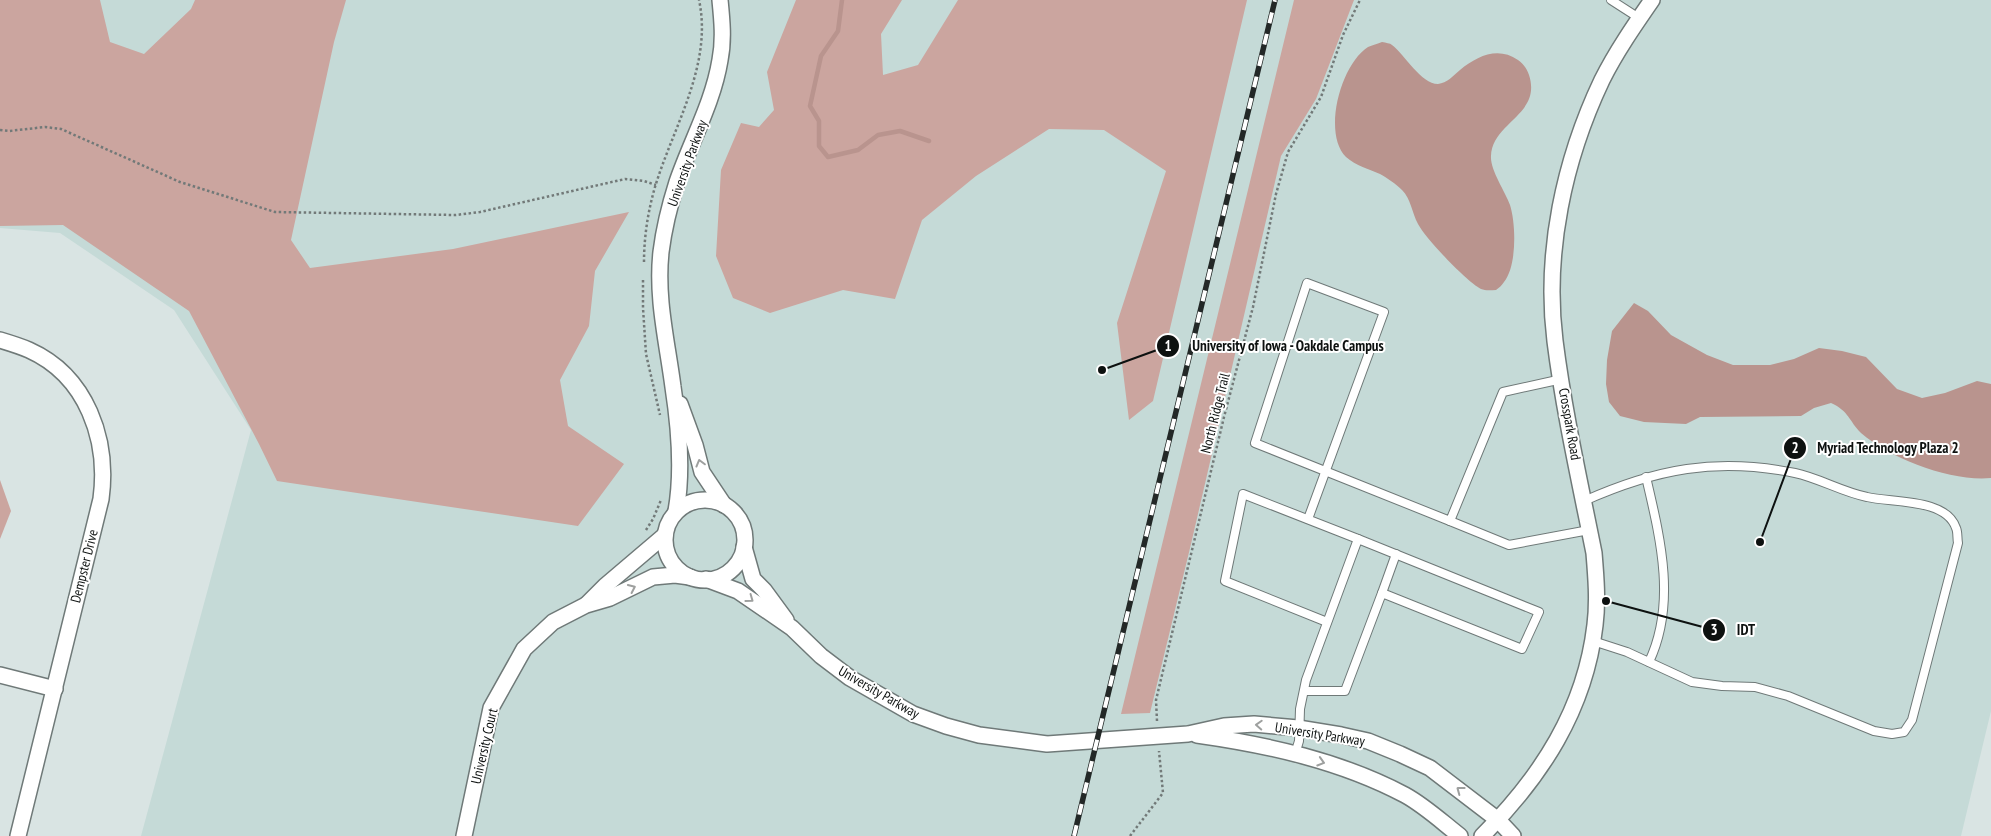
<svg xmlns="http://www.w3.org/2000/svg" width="1991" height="836" font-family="'PT Sans Narrow',sans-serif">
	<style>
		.built { fill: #c5dad7 }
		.forest { fill: #cba59f }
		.water { fill: #b9948e }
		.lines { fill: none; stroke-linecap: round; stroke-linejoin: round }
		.stream { stroke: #b9948e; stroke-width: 4.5 }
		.service-casing { stroke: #6f7978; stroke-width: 10 }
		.minor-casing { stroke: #6f7978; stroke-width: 18 }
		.path { stroke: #727978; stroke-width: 2.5; stroke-dasharray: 2.5 2.5; stroke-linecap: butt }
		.service { stroke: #fff; stroke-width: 8 }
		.minor { stroke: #fff; stroke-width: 15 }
		.rail-casing { stroke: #232827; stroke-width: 5.5 }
		.rail { stroke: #fff; stroke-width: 4; stroke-dasharray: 11; stroke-linecap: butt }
		.oneway { stroke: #9ea09f }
		.labels { text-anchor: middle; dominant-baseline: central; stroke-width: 4; stroke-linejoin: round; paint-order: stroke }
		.street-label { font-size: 14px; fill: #0d1110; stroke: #fff }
		.leader { fill: none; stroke: #0d1110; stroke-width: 2 }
		.callout-dot { fill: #0d1110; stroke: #fff; stroke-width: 2 }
		.mark-label { font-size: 15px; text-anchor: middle; font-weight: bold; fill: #fff }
		.callout-label { font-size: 15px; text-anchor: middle; font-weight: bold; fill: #0d1110; stroke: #fff; stroke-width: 4; stroke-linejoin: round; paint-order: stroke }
	</style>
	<rect width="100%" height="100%" fill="#d9e4e3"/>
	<path class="built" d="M0,0H1991V711L1961,836H141L251,430L174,310L60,233L0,228Z"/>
	<g class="forest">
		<path d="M0,0H100L110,42L144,54L191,9L195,0H346L334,42L291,240L310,268L453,249L629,212L595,271L589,326L560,380L568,426L624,464L578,526L277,481L259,444L189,311L63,225L0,226Z"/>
		<path d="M796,0H902L881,34L883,75L918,65L958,0H1247L1153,401L1129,420L1117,323L1166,171L1104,130L1049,129L976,176L922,220L895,299L843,290L770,313L733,298L716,256L721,170L741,123L759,127L774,110L767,72Z"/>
		<path d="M1294,0H1354L1316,99L1281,156L1191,544L1150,713L1121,714Z"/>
		<path d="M0,480L11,511L0,539Z"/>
	</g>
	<g class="water">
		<path d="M1382,42C1386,43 1390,43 1392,45C1405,55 1421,84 1438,84C1447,83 1453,76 1460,70C1477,56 1498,46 1518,60C1523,63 1527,69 1529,75C1542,115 1492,122 1491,156C1490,170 1505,191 1510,205C1516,224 1517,266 1504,282C1502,285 1499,288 1496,290C1491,290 1486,291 1481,289C1466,281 1426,239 1418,224C1412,213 1411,199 1402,190C1396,184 1387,178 1380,174C1369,169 1356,166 1346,157C1322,133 1341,64 1368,47C1372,45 1378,44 1382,42Z"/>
		<path d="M1634,303L1648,311L1671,335L1707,355L1733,365H1770L1794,359L1819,348L1842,351L1866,357L1897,389L1922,398L1945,393L1977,381L1991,384V478C1952,482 1891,459 1861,433C1849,421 1849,411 1831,403L1814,408L1801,416L1700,417L1686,424L1644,422L1620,416L1609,402L1606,384L1607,360L1612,331Z"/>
	</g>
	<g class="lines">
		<path class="stream" d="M842,0L838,31L821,56L810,106L819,121V146L828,157L858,150L878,135L900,131L929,141"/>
		<g class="service-casing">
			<g id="service">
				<path d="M1611,0L1639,18"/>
				<path d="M1646,477C1660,537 1677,603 1649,662"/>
				<path d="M1584,501C1656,469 1716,457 1795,473C1819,478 1842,492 1867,497C1892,503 1946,498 1956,528C1958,532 1957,538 1958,543L1912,720L1904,732L1892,734L1874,731L1788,696L1755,687L1722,686L1692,682L1627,652L1593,641"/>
				<path d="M1308,519C1334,450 1359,381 1384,312L1307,283L1255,443L1450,521L1503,392L1562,379"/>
				<path d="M1450,521L1509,545L1589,530"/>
				<path d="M1382,593L1396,554"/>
				<path d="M1327,622L1225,581L1243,494L1358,539"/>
				<path d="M1295,754L1299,741L1300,709L1306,680L1358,539L1539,612L1522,649L1382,593L1345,691H1305"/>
			</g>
		</g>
		<g class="minor-casing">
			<g id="minor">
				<path d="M0,340C10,343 20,346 29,350C87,376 109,440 101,499L18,836"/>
				<path d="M680,404L695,445L702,472L724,505"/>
				<circle cx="705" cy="540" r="40"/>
				<path d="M676,511C683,472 679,426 673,387C667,341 656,298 661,252C664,228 670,204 677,182C691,141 713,103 720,60C724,40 722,20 720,0"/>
				<path d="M744,547L753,579L764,590L786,620"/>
				<path d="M706,579L738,591L792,628L821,656L850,678L913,714L946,726L979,735L1047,744L1188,734L1224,726L1254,724L1298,728L1341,735L1368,741L1400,754L1430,768L1498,820L1513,836"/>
				<path d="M587,604L605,586L665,535"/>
				<path d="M0,675L55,689"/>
				<path d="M1197,735C1268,745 1341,761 1405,795C1425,806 1442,822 1460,836"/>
				<path d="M464,836L491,708L524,649L553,622L586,605L610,598L653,577L675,575L690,577"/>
				<path d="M1482,836C1541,777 1585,710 1595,625C1598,601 1596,577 1594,553C1580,483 1564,412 1555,341C1544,253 1564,160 1602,80C1616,52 1634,26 1652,0"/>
			</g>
		</g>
		<g class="path">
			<path d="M0,130L9,131L45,127L61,129L180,182L275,212L456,215L480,212L625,179L644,181L656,185"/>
			<path d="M644,262C644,237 648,211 655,187C673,127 713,65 699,0"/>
			<path d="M643,280V308L646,354L660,415"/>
			<path d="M646,530L653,519L661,500"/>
			<path d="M1157,721L1156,700L1224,417L1253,307L1276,194L1288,152L1321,97L1343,35L1360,0"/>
			<path d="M1130,836L1163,793L1159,751"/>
		</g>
		<use href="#service" class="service"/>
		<use href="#minor" class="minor"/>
		<g class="rail-casing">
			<path id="rail" d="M1074,836L1275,0"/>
		</g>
		<use href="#rail" class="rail"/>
	</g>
	<defs><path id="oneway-chevron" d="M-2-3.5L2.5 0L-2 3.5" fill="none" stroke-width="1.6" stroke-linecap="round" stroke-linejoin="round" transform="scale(1.25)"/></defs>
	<g class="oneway">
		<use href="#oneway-chevron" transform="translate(700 463) rotate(-105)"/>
		<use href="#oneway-chevron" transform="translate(632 588) rotate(-25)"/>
		<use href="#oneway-chevron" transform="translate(750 599) rotate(36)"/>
		<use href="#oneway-chevron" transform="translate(1259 725) rotate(-177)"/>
		<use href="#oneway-chevron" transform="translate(1321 762) rotate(17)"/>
		<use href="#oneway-chevron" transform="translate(1460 790) rotate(-143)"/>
	</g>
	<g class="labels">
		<g class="street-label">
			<text transform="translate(687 163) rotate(-70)">University Parkway</text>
			<text transform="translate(1215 413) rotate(-76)">North Ridge Trail</text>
			<text transform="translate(1570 424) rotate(80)">Crosspark Road</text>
			<text transform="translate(84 566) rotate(-76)">Dempster Drive</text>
			<text transform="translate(879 692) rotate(30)">University Parkway</text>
			<text transform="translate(1320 734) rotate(9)">University Parkway</text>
			<text transform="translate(484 746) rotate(-77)">University Court</text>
		</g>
	</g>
	<path class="leader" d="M1102 370L1168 346M1760 542L1795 448M1606 601L1714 630"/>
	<g class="callout-dot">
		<circle cx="1102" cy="370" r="5"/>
		<circle cx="1760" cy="542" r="5"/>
		<circle cx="1606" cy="601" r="5"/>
		<circle cx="1168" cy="346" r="12"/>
		<circle cx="1795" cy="448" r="12"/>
		<circle cx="1714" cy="630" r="12"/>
	</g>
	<g class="mark-label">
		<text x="1168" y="351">1</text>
		<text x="1795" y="453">2</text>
		<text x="1714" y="635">3</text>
	</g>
	<g class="callout-label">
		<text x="1288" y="351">University of Iowa - Oakdale Campus</text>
		<text x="1888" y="453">Myriad Technology Plaza 2</text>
		<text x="1746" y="635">IDT</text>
	</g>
</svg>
